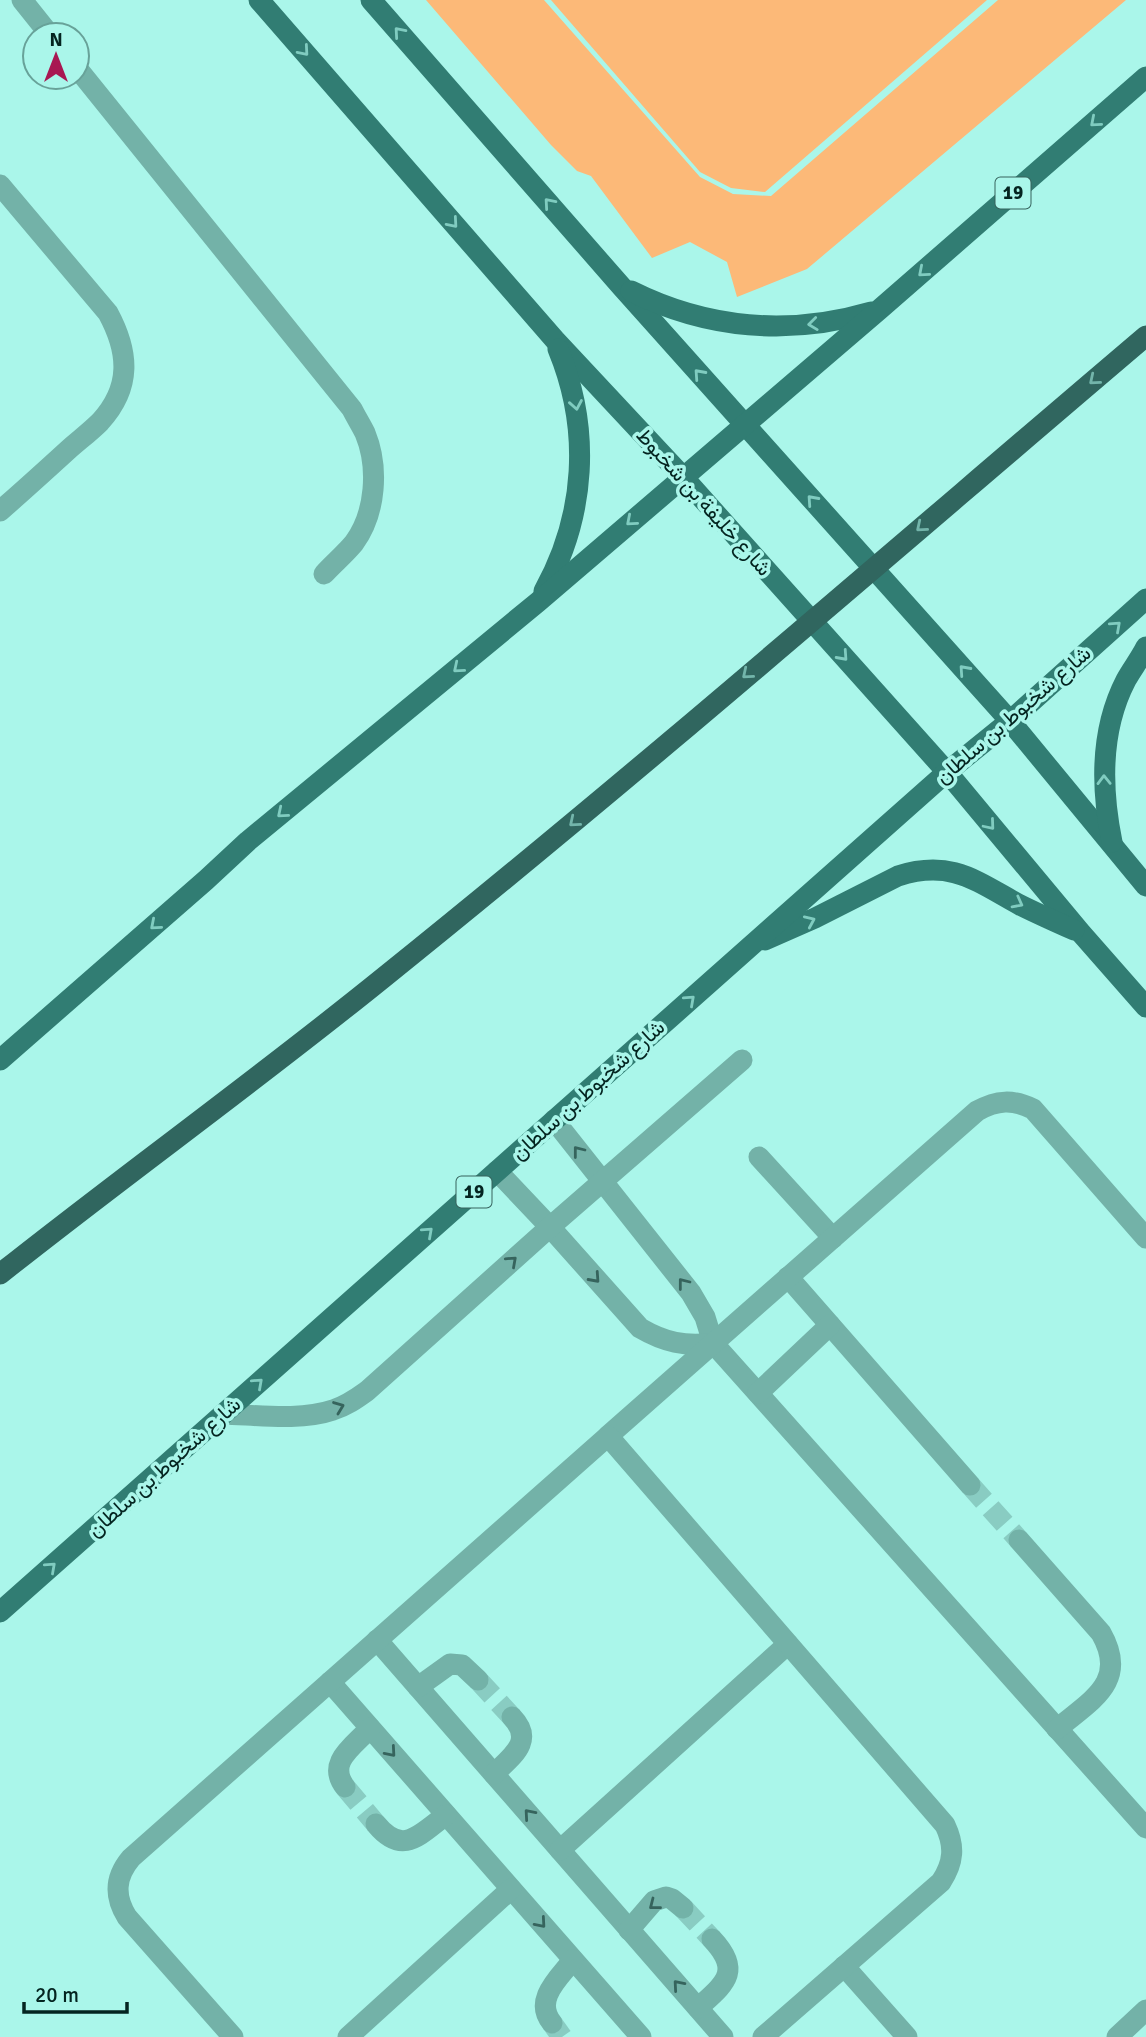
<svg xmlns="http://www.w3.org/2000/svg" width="1146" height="2037" font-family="Signika,Vazirmatn,sans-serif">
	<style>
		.grass { fill: #fcb978 }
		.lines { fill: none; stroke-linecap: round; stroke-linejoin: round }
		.minor-tunnel { stroke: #89ccc2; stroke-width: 21; stroke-dasharray: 21 10; stroke-linecap: butt }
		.minor { stroke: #73b2a8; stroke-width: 21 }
		.major { stroke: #317d73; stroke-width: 21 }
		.highway-bridge { stroke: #30665f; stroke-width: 21 }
		.oneway { stroke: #80ccc0 }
		.oneway2 { stroke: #73b5ab }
		.oneway3 { stroke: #36645d }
		.labels { text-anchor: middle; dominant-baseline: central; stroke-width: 7; stroke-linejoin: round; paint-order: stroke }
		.shield { fill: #aaf6ea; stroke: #36635d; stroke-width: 2 }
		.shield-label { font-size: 19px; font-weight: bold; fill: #042420 }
		.street-label { font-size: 21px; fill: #042420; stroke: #aaf6ea }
	</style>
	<rect width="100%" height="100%" fill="#aaf6ea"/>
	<g class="grass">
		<path d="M426,0H544L700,177L733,194L771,196L998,0H1126L807,269L737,297L727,262L690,242L652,258L591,176L577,171L551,145Z"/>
		<path d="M551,0H987L765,192L731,188L700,172Z"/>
	</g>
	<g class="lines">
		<g class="minor-tunnel">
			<path d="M970,1485L1019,1540"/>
			<path d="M478,1680L512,1717"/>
			<path d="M345,1787L376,1824"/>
			<path d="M683,1908L712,1939"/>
			<path d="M552,2023L562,2037"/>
		</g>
		<g class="minor">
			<path d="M22,0L50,35"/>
			<path d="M77,68L352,409C356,417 361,425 365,433C379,467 376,513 354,543C345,554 333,564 324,574"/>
			<path d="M0,185L108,313C129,352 132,387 100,422C90,432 78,441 68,450C45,471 23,491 0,511"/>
			<path d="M554,1120L691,1293L705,1317L713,1343L1146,1828"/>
			<path d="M759,1157L833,1238"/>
			<path d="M497,1171L550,1227L640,1328C664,1342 685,1347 713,1343"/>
			<path d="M788,1277L970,1485"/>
			<path d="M758,1393L830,1325"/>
			<path d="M223,1414C257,1415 301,1421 333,1410C346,1406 356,1399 367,1391L550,1227L742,1060"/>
			<path d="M608,1436L977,1111C997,1100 1013,1099 1033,1109L1146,1238"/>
			<path d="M1019,1540L1101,1633C1129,1682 1091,1700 1057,1729"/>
			<path d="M377,1640L723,2037"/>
			<path d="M330,1682L641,2037"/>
			<path d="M418,1687L450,1664L462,1665L478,1680"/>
			<path d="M494,1774C512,1756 535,1741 512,1717"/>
			<path d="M345,1787C326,1762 354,1746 370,1728"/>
			<path d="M376,1824C403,1857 420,1834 446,1815"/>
			<path d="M560,1850L788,1644"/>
			<path d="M629,1930L654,1901L666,1897L672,1899L683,1908"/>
			<path d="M844,1966L907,2037"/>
			<path d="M698,2008C724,1984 743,1972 712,1939"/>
			<path d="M552,2023C533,2000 559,1978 573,1960"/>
			<path d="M233,2037L127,1917C114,1896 115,1877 131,1858L608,1436L945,1825C955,1846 954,1862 941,1882L763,2037"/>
			<path d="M348,2037L511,1889"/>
			<path d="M1117,2037L1146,2010"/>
		</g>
		<g class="major">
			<path d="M259,0L555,340L683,477L947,772L1081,933L1146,1007"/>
			<path d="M371,0L621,286L1010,721L1146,886"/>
			<path d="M631,291C707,329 789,336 871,312"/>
			<path d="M544,591C586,515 591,429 558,349"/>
			<path d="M1112,842C1101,788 1100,730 1126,680C1132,669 1140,659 1146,647"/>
			<path d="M765,940L815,918L898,876C951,859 976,881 1020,905C1038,914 1056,922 1074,930"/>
			<path d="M0,1060L206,880L248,841L538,602L880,309L1146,77"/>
			<path d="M0,1612L947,772L1010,721L1146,599"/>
		</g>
		<path class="highway-bridge" d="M0,1274C126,1174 257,1080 383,978C642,770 893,551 1146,336"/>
	</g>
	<defs><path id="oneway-chevron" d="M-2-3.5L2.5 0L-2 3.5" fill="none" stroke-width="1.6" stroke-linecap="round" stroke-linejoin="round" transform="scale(1.75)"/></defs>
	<g class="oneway">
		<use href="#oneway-chevron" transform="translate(399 32) rotate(-131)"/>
		<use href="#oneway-chevron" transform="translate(304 51) rotate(49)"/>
		<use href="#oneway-chevron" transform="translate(1095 122) rotate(139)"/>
		<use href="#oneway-chevron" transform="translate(549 203) rotate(-131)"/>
		<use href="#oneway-chevron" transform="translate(453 223) rotate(49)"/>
		<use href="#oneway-chevron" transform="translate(923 272) rotate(139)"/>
		<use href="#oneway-chevron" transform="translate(813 324) rotate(173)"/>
		<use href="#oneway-chevron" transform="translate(699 374) rotate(-132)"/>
		<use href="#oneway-chevron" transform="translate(576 405) rotate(80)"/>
		<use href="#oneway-chevron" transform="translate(812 500) rotate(-132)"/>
		<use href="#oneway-chevron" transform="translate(631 521) rotate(139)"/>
		<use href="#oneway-chevron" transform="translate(1116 626) rotate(-42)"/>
		<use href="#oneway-chevron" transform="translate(843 656) rotate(48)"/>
		<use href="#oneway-chevron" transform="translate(458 668) rotate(140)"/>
		<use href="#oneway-chevron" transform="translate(964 670) rotate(-132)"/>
		<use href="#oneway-chevron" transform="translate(1104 780) rotate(-91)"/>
		<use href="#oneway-chevron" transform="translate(282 813) rotate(140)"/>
		<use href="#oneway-chevron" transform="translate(990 825) rotate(50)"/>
		<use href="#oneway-chevron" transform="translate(1018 903) rotate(28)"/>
		<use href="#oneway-chevron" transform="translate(810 921) rotate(-24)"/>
		<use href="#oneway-chevron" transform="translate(155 925) rotate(139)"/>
		<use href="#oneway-chevron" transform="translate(690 1000) rotate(-42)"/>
		<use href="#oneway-chevron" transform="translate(428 1232) rotate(-42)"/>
		<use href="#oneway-chevron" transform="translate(258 1383) rotate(-42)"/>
		<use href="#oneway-chevron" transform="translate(51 1567) rotate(-42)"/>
	</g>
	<g class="oneway2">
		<use href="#oneway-chevron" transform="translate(1094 380) rotate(140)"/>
		<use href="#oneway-chevron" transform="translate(921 527) rotate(140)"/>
		<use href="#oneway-chevron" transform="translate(747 674) rotate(140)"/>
		<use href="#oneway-chevron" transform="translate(574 822) rotate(140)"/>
	</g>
	<g class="oneway3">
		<use href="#oneway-chevron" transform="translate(578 1151) rotate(-128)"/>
		<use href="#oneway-chevron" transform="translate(512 1261) rotate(-42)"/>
		<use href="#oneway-chevron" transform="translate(595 1278) rotate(48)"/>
		<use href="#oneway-chevron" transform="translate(683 1283) rotate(-128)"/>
		<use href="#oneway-chevron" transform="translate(339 1407) rotate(-21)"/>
		<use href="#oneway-chevron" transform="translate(391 1752) rotate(49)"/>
		<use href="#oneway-chevron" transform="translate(529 1814) rotate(-131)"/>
		<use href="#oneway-chevron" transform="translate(654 1905) rotate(142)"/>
		<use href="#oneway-chevron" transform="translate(541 1923) rotate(49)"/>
		<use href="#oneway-chevron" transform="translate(678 1985) rotate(-131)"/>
	</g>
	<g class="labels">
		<g class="shield">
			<rect x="995.5" y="177.5" width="35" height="31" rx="5"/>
			<rect x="456.5" y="1176.5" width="35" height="31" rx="5"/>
		</g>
		<g class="shield-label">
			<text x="1013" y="193">19</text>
			<text x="474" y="1192">19</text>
		</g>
		<g class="street-label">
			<text transform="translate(704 502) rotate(48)">شارع خليفة بن شخبوط</text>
			<text transform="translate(1013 715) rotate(-41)">شارع شخبوط بن سلطان</text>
			<text transform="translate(588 1090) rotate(-42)">شارع شخبوط بن سلطان</text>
			<text transform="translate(164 1467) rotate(-42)">شارع شخبوط بن سلطان</text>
		</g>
	</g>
	<g transform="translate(56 56)"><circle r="33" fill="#aaf6ea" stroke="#68a299" stroke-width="2"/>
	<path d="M0-5L12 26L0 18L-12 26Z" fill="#a81752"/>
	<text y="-10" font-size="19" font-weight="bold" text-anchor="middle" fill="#042420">N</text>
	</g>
	<path d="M24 2002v10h103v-10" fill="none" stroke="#042420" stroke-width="3.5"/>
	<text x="35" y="2002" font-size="21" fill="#042420" stroke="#aaf6ea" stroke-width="5" paint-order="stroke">20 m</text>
</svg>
